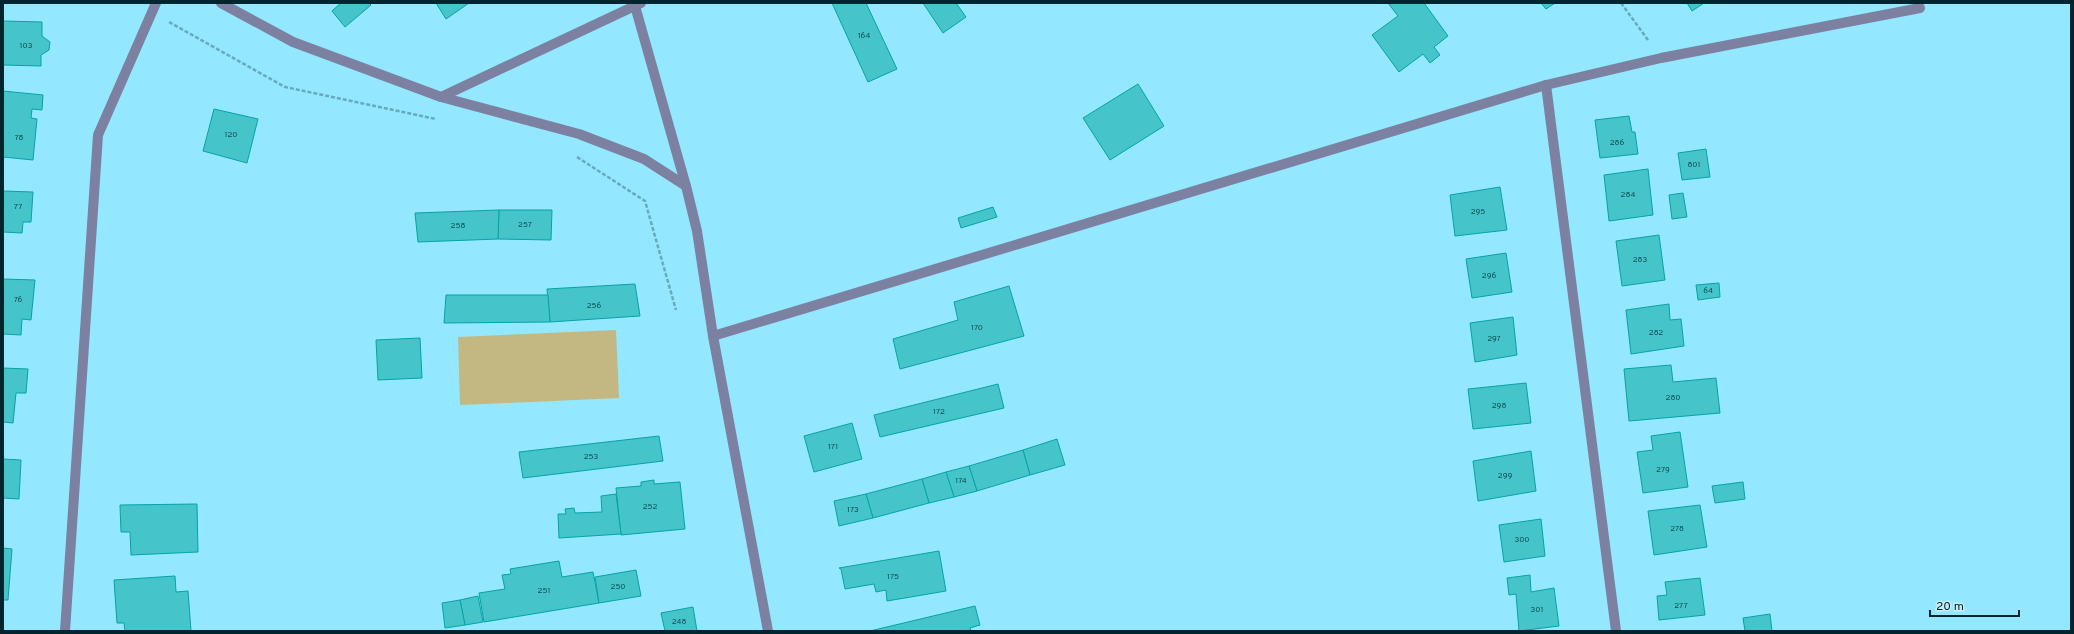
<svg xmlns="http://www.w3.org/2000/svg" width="2074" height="634" font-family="Overpass,sans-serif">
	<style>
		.green { fill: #c3b881 }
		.building { fill: #45c5c9; stroke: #05a3a7 }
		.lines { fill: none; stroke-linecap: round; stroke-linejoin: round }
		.path { stroke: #65abbe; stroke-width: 2.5; stroke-dasharray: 4 2; stroke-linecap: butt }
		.minor { stroke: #7c81a1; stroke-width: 10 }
		.labels { text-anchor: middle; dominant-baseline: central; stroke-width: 4; stroke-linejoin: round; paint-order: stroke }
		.number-label { font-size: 8px; fill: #114d55 }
	</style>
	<rect width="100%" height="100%" fill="#93e7ff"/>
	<path class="green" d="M616,330L619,398L460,405L458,337Z"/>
	<g class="building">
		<path d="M341,3H369L371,5L345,27L332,11Z"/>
		<path d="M436,3H469L446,19Z"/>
		<path d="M832,3H866L897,69L868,82Z"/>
		<path d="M923,3H956L966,17L943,33Z"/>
		<path d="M1388,3H1424L1448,36L1434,47L1440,55L1430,63L1423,54L1399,72L1372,35L1398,16Z"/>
		<path d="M1541,3H1555L1546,9Z"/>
		<path d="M1687,3H1704L1692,11Z"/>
		<path d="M3,21L42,22V36L50,42L49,50L41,55V66L3,65Z"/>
		<path d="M1138,84L1164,126L1110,160L1083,118Z"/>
		<path d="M3,91L43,95L42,110L32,109L31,118L37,119L33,160L3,157Z"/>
		<path d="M214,109L258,119L247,163L203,151Z"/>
		<path d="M1629,116L1632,132H1635L1638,154L1600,158L1595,120Z"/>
		<path d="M1706,149L1710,177L1682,180L1678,153Z"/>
		<path d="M1648,169L1653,215L1609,221L1604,175Z"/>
		<path d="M1500,187L1507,230L1455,236L1450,195Z"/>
		<path d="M3,191L33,192L31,222H23L22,233L3,232Z"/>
		<path d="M1683,193L1687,217L1672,219L1669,195Z"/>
		<path d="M993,207L997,217L961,228L958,218Z"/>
		<path d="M499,210H552L551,240L498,239Z"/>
		<path d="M499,210L498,239L418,242L415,213Z"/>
		<path d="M1659,235L1665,280L1622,286L1616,241Z"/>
		<path d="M1506,253L1512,292L1472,298L1466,259Z"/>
		<path d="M3,279L35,280L31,320L22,319L21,335L3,334Z"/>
		<path d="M1719,283L1720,297L1698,300L1696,285Z"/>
		<path d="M635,284L640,316L550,322L547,289Z"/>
		<path d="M1009,286L1024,336L900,369L893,339L958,320L954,302Z"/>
		<path d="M446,295H548L550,322L444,323Z"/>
		<path d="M1669,304L1670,320L1681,319L1684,346L1631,354L1626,310Z"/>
		<path d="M1513,317L1517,355L1475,362L1470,323Z"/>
		<path d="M420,338L422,378L378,380L376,340Z"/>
		<path d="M1671,365L1673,382L1716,378L1720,413L1629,421L1624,369Z"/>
		<path d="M3,368L28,369L26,393H16L13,423L3,422Z"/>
		<path d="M1526,383L1531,423L1473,429L1468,389Z"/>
		<path d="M998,384L1004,408L880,437L874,415Z"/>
		<path d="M852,423L862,459L814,472L804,436Z"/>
		<path d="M1680,432L1688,487L1643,493L1637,452L1653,450L1651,436Z"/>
		<path d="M659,436L663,461L523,478L519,452Z"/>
		<path d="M1057,439L1065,465L1030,475L1023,450Z"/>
		<path d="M1023,450L1030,475L977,491L969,466Z"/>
		<path d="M1531,451L1536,491L1478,501L1473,461Z"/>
		<path d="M3,459L21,460L19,499L3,498Z"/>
		<path d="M969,466L977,491L954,497L946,472Z"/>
		<path d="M946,472L954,497L929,503L922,479Z"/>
		<path d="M922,479L929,503L873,518L866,494Z"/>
		<path d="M654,480V484L680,482L685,529L621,535L616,488L641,486V482Z"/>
		<path d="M1743,482L1745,499L1715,503L1712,486Z"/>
		<path d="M616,494L621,534L559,538L558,514H566L565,509L574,508L575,513L602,512L601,496Z"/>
		<path d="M866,494L873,518L839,526L834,501Z"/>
		<path d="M197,504L198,552L131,555L130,532H121L120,505Z"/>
		<path d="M1700,505L1707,547L1654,555L1648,511Z"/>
		<path d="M1541,519L1545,556L1504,562L1499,525Z"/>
		<path d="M3,548L12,549L8,600H3Z"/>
		<path d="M939,551L946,591L887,601L886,590L876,592L874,584L845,589L841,569L839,568Z"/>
		<path d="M559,561L562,577L593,572L599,603L484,622L479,593L505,589L502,575L511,574L510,569Z"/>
		<path d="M636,570L641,596L599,603L595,577Z"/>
		<path d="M1530,575L1531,592L1554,588L1559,626L1519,631L1516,594L1509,595L1507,578Z"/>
		<path d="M175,576L176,592L188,591L191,631H125L124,623H117L114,580Z"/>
		<path d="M1700,578L1705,615L1659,620L1657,596L1667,595L1665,582Z"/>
		<path d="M478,596L483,622L465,625L460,600Z"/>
		<path d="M460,600L465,625L445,628L442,603Z"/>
		<path d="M975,606L980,625L970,628L971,631H870Z"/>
		<path d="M693,607L697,631H665L661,613Z"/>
		<path d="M1770,614L1772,631H1745L1743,618Z"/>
	</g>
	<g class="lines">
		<g class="path">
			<path d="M1621,3L1648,40"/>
			<path d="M169,22L285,87L436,119"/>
			<path d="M577,157L645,201L676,310"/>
		</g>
		<g class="minor">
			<path d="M221,3L293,42L441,97L579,134L644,159L686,186L697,231L713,336L768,631"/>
			<path d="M635,6L686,186"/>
			<path d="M1546,85L1616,631"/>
			<path d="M441,97L641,3"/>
			<path d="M713,336L1546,85L1661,58L1920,8"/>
			<path d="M65,631L98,135L156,3"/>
		</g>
	</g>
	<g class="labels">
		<g class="number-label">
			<text x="864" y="36">164</text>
			<text x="26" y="46">103</text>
			<text x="231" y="135">120</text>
			<text x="19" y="138">78</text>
			<text x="1617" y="143">286</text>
			<text x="1694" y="165">801</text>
			<text x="1628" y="195">284</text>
			<text x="18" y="207">77</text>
			<text x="1478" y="212">295</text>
			<text x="525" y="225">257</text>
			<text x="458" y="226">258</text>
			<text x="1640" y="260">283</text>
			<text x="1489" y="276">296</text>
			<text x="1708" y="291">64</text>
			<text x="18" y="300">76</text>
			<text x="594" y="306">256</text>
			<text x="977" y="328">170</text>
			<text x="1656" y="333">282</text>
			<text x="1494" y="339">297</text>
			<text x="1673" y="398">280</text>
			<text x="1499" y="406">298</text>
			<text x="939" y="412">172</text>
			<text x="833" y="447">171</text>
			<text x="591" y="457">253</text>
			<text x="1663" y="470">279</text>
			<text x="1505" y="476">299</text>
			<text x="961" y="481">174</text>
			<text x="650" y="507">252</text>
			<text x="853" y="510">173</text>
			<text x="1677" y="529">278</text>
			<text x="1522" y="540">300</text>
			<text x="893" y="577">175</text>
			<text x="618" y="587">250</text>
			<text x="544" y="591">251</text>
			<text x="1681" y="606">277</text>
			<text x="1537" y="610">301</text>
			<text x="679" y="622">248</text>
		</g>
	</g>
	<rect width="2074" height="634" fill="none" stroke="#00252e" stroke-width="8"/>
	<path d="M1930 610v6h89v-6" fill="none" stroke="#00252e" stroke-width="2"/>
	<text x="1936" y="610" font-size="12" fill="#00252e" stroke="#c6edf9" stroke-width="3" paint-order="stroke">20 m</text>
</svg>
